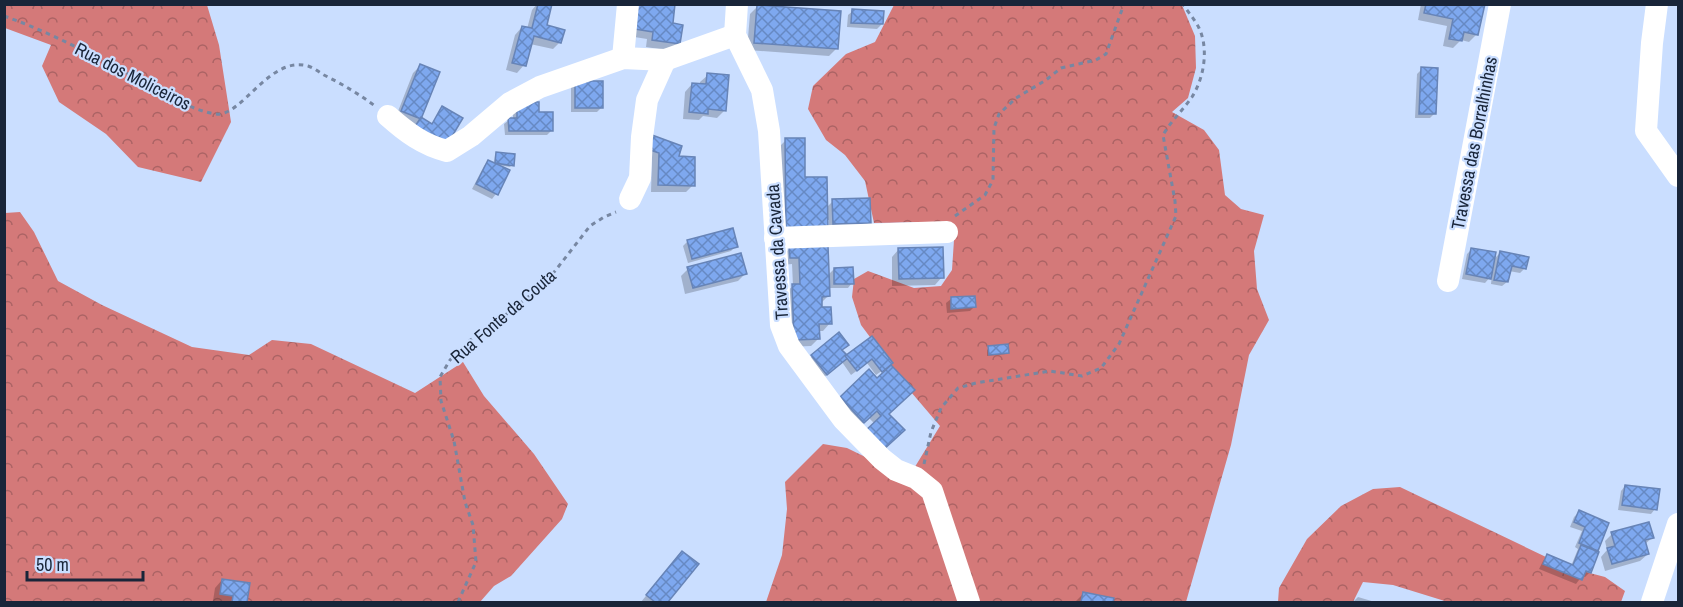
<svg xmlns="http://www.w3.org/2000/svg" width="1683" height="607" font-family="'Archivo Narrow',sans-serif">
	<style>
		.forest { fill: url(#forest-crowns) }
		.shadow { fill: #0003 }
		.building { fill: url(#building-cross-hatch); stroke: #6784b7; stroke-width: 1.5 }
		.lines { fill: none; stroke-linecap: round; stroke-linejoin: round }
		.path { stroke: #7787a2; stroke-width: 3; stroke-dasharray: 4.5 4.5; stroke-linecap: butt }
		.minor { stroke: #fff; stroke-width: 22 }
		.labels { text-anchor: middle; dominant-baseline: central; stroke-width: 4.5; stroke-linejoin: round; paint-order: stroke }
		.street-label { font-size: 18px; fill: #192539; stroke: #cadeff }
	</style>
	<defs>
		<pattern id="forest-crowns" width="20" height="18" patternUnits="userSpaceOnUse" patternTransform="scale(1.5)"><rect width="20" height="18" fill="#d47979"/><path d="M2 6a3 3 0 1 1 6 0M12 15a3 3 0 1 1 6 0" fill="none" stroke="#ab6364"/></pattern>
		<pattern id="building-cross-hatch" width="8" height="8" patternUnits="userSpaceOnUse" patternTransform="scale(1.5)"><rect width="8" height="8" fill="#7ea8ef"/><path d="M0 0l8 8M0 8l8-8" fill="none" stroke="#6689c3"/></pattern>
	</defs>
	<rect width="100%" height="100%" fill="#cadeff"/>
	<g class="forest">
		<path d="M5,4L207,5L219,45L231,122L201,182L138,167L106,134L59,102L42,66L51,45L5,28Z"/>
		<path d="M894,5H1182L1195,36L1196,68L1188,98L1172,112L1204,130L1219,150L1225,195L1241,209L1264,215L1254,251L1257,289L1269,320L1249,355L1231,445L1186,602H766L782,555L787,509L785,482L823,444L847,448L902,475L913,470L940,426L911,392L861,325L852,297L854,279L868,271L914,288L941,286L952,270L954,240L925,222L874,223L865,181L845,155L826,140L808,109L813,86L846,54L875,42Z"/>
		<path d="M20,212L34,232L58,281L102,305L192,347L249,355L272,340L311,344L415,393L463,362L484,396L534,454L568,504L562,519L511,576L494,586L480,602H5V213Z"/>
		<path d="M1400,487L1567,567L1605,577L1625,591L1621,602H1448L1393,585L1363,582L1353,602H1278L1279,588L1307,539L1341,506L1373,489Z"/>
	</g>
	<g class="shadow">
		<path d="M537,4H547L545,26L560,42L553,49L530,44L524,65L517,73L506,70L515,35L522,27L527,29L532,10Z"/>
		<path d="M1421,4H1483L1477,34L1469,42L1461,40L1453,48L1443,46L1447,26L1418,20Z"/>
		<path d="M632,6L671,25L679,44L672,51L646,47L647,39L628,36Z"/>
		<path d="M757,7L837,48L829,56L747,50L750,14Z"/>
		<path d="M853,11L882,24L877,29L847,27L848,15Z"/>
		<path d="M420,66V119L431,125L442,108L446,142L395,119L413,73Z"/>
		<path d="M1422,69L1434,114L1430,118H1415L1417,74Z"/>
		<path d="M708,75L725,110L717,118L703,116L699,120L683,119L685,92L692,84L700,85V82Z"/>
		<path d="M576,82L602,107L597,112H571V87Z"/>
		<path d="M513,108L538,114L552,130L547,135H505L504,124L509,120H513Z"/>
		<path d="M786,140L804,179L826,208L833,201L869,222L864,227L829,228V220H826L780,236L779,147Z"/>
		<path d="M645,144L677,157L693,185L686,192H651L652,160Z"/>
		<path d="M497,153L512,165L510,167L498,165L496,194L492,199L472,189L484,166L488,161L494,164L495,155Z"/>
		<path d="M688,241L736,246L731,251L688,263L683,246Z"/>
		<path d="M790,248L827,276L834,269L852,283L848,288H828V296L821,303V309L830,323L823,331H818V339L811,346L787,347L785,293L793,286L792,264L783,265V256Z"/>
		<path d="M899,249L942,277L935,285L892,286V257Z"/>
		<path d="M1472,249L1493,260L1501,252L1525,268L1520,273L1509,271L1507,282L1502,286L1491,284L1492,275L1485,283L1462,279L1467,254Z"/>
		<path d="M688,269L745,274L738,281L685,294L681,276Z"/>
		<path d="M951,299L975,306L970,311L947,313L946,303Z"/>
		<path d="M838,334L841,350L847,357L872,338L886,368L876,375L867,363L851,375L842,362L822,379L807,361Z"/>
		<path d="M989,348L1007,353L1006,354L987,356V350Z"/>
		<path d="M877,380L913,390L875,424L869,418L856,429L834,405Z"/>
		<path d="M1625,486L1655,509L1651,514L1618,510L1621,491Z"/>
		<path d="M1579,512L1607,524L1595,552L1597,553L1590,572L1585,577L1582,576L1576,584L1539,569L1543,561L1547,556L1571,566L1578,549L1575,547L1582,531L1570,527L1574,517Z"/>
		<path d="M1612,534L1652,538L1645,544L1648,554L1640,561L1605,571L1601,557L1607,550L1605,541Z"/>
		<path d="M675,560L697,564L666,602H641Z"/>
		<path d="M222,580L248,584L245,602L213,601L215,588Z"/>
		<path d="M1083,594L1112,599L1111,602H1075Z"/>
		<path d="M1358,597L1375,602H1353Z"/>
	</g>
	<g class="building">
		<path d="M538,4H552L547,25L565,30L561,43L534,36L526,66L512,63L522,26L532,28Z"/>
		<path d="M638,4H675L673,23L683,25L680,44L652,40L653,32L634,29Z"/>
		<path d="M1426,4H1485L1478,35L1464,32L1462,41L1449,39L1453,19L1424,13Z"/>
		<path d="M757,5L841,11L838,49L754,43Z"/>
		<path d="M852,9L884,11L883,24L851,23Z"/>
		<path d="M420,64L440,72L421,119L401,111Z"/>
		<path d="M1421,67L1438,68L1436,114H1419Z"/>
		<path d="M707,73L729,75L726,111L708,109V114L689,112L692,83L706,84Z"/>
		<rect x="575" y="81" width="28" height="27"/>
		<path d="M517,102H539V112H553V131H509L508,118H517Z"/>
		<path d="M442,106L463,118L448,143L412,131L421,117L432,124Z"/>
		<path d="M652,135L682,146L679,156L695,157V186L658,185L659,153L647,149Z"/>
		<path d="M785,138H805V177H827L828,229L786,230Z"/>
		<path d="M496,152L515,154L514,166L495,163Z"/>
		<path d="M488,160L510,170L498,195L476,184Z"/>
		<path d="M870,198L871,223L833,224L832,199Z"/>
		<path d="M733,228L738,247L692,259L687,240Z"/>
		<path d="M828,246L830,296L822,297V307H831L832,324H819L820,339L794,340L792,284H800L799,258H790L789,247Z"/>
		<path d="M943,247L944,278L899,279L898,248Z"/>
		<path d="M1471,248L1496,252L1491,279L1466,274Z"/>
		<path d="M1500,251L1529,257L1526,269L1512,266L1508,282L1494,280Z"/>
		<path d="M741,253L747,274L693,288L687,267Z"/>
		<path d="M853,267L854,284H834V268Z"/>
		<path d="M975,296L976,307L951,309V297Z"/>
		<path d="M839,332L849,345L842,350L849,357L827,375L811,355Z"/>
		<path d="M872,336L893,363L882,372L872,359L857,371L845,356Z"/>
		<path d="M1008,344L1009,353L989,355L988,346Z"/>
		<path d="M891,365L915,390L889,414L905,430L882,451L864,432L881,416L877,411L864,423L840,397L869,369L877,378Z"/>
		<path d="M1625,485L1660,489L1657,510L1622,505Z"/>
		<path d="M1579,510L1609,523L1598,551L1579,543L1585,527L1574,522Z"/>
		<path d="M1649,522L1654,538L1645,540L1649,554L1612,564L1607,548L1615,546L1611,532Z"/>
		<path d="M1581,545L1599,552L1591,573L1586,571L1582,580L1543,564L1547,554L1573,565Z"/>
		<path d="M682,551L699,564L668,602H655L646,595Z"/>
		<path d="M222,579L250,583L247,602H232L233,596L220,594Z"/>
		<path d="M1083,592L1114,598L1113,602H1081Z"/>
	</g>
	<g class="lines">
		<g class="path">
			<path d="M4,16C50,32 94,56 136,78C162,91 187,109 215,114C242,118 269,55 308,66C314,68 319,72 324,75C342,84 359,94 375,106"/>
			<path d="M955,216L985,195L993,180L994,128L999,114L1016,98L1046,80L1061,68L1096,60L1106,54L1124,4"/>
			<path d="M924,464L931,432L941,408L958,388L976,383L1050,371L1082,376L1101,368L1119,344L1176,216L1175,201L1163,135C1171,121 1183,110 1192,97C1204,78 1209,49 1199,28C1195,20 1188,12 1183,4"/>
			<path d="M458,602L476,562L473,525L465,502L454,441L441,401L440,377L450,360L469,341L494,324L537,290L555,271L590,226L604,217L616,212"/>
		</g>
		<g class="minor">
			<path d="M737,4L735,35L762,90L769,131L781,325L789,346L843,419L882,459L896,470L916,478L932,491L969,602"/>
			<path d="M1657,4L1652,43L1646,131L1678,176"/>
			<path d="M623,58L628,4"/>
			<path d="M388,116C406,132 423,145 447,151L471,136L510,103L540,87L623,58L665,60L735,35"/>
			<path d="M630,199L640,178L642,137L647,100L665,60"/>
			<path d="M775,238L947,232"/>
			<path d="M1448,281L1500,4"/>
			<path d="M1652,602L1678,524"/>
		</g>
	</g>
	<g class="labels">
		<g class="street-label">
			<text transform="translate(133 76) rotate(27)">Rua dos Moliceiros</text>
			<text transform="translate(1474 143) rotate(-79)">Travessa das Borralhinhas</text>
			<text transform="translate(777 252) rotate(-94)">Travessa da Cavada</text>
			<text transform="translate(503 316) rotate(-41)">Rua Fonte da Couta</text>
		</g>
	</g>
	<rect width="1683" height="607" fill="none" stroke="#192539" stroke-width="12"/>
	<path d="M27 571v9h116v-9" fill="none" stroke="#192539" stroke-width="3"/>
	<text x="36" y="571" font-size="18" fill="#192539" stroke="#cadeff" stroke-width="4.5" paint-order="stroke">50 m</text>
</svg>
